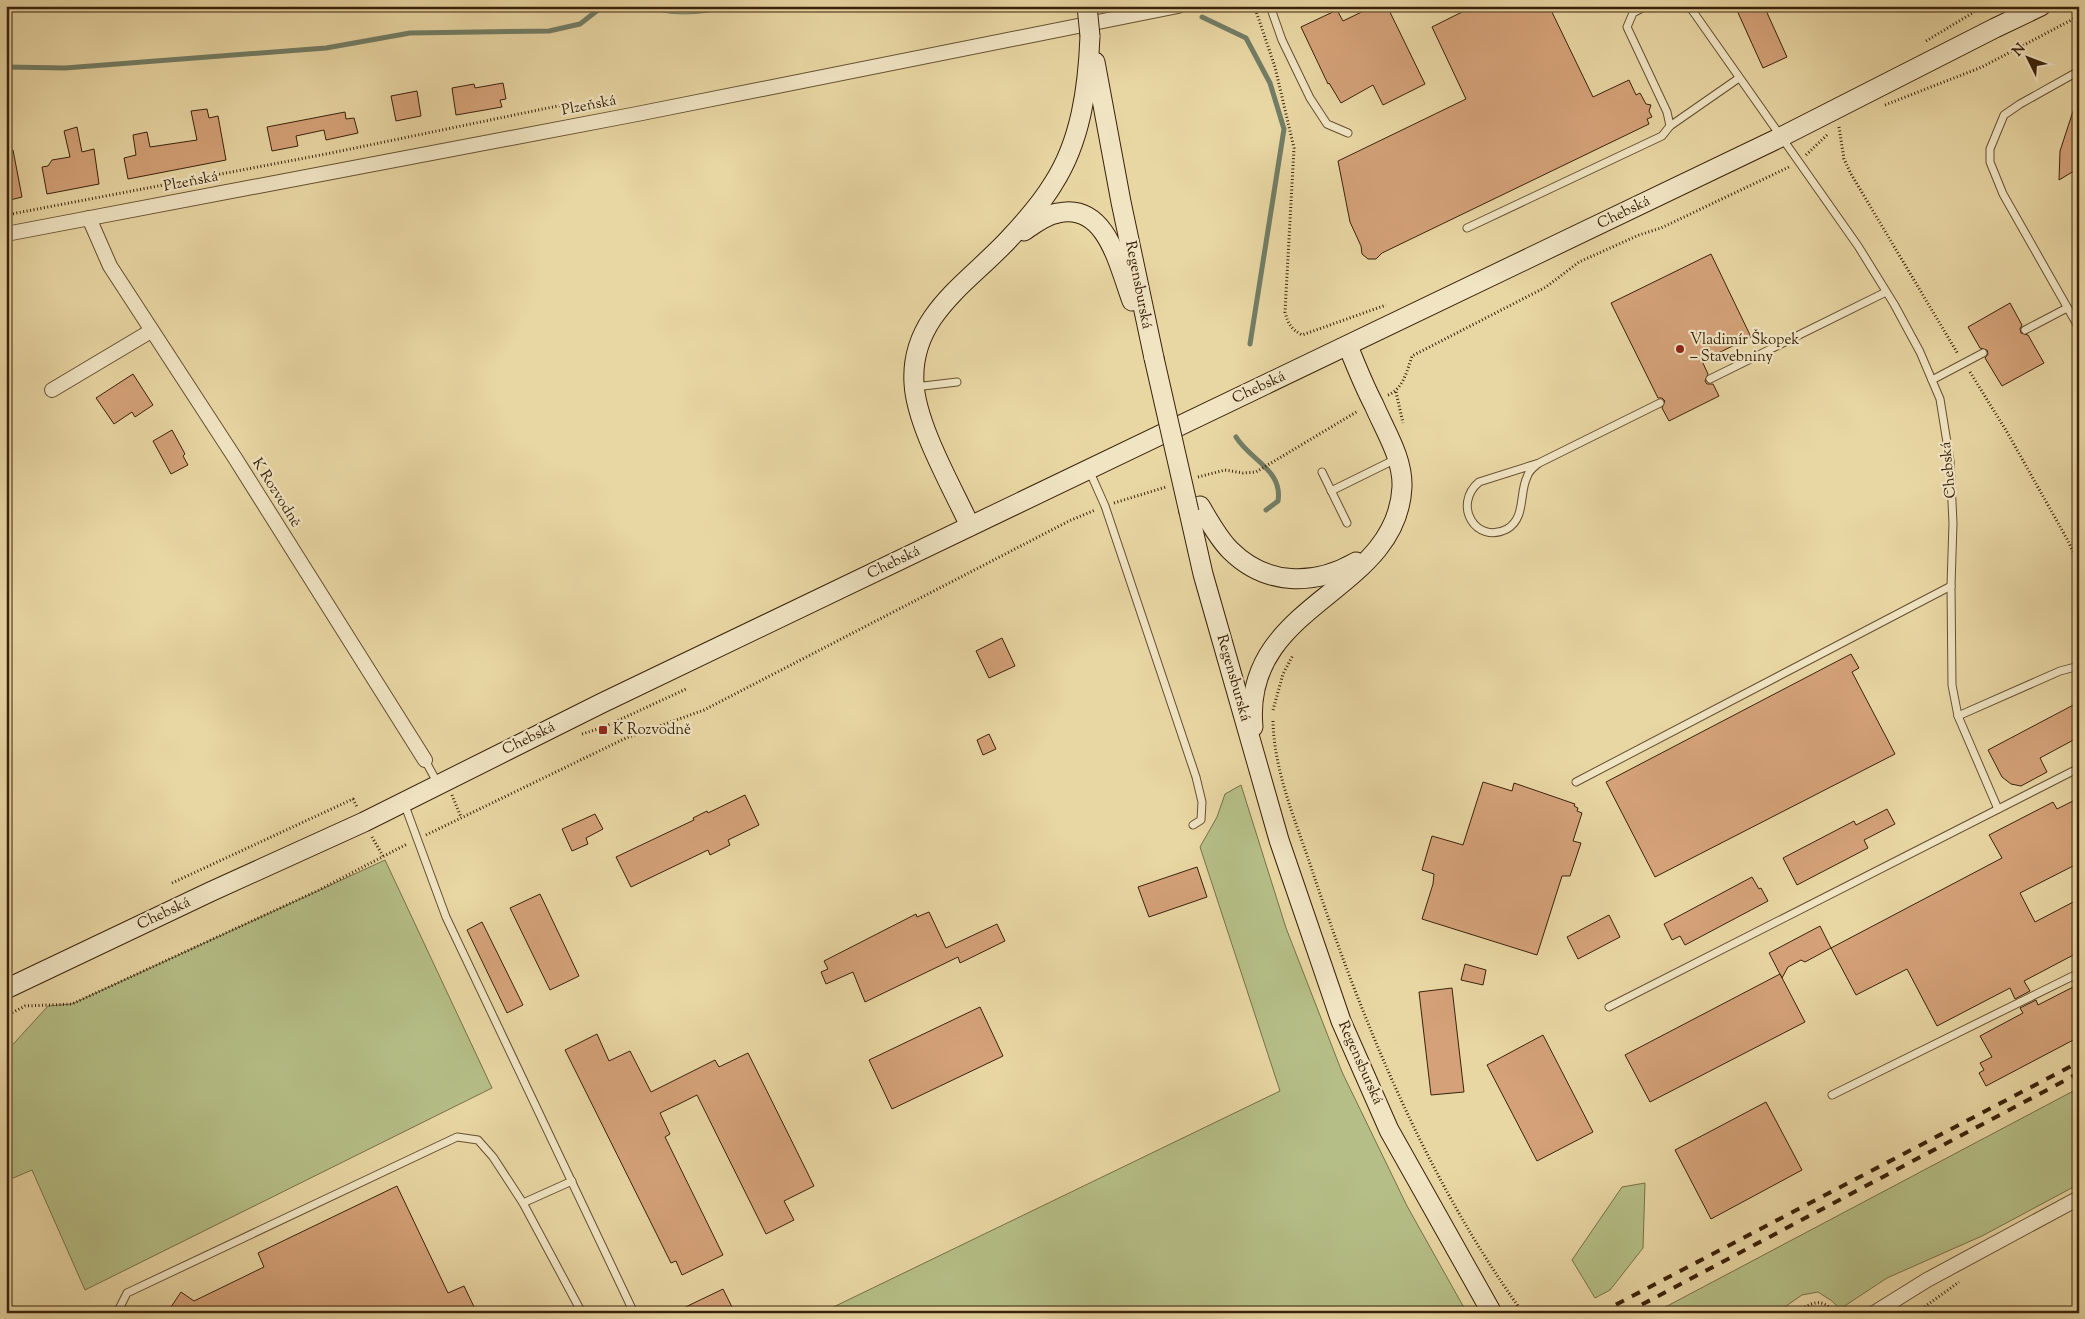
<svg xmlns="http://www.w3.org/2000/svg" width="2085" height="1319" font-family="'Sorts Mill Goudy',serif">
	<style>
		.green { fill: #b5be86; stroke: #787048 }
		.water { fill: #98b9a2; stroke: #727d65 }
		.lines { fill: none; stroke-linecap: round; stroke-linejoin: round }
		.shore { stroke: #696e56; stroke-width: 1 }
		.stream { stroke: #727d65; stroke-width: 5 }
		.building { fill: #d4a178; stroke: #3a220a }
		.lane-casing { stroke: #664f30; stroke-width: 9 }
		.street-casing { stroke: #664f30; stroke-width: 16 }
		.secondary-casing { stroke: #3a220a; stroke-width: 21 }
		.path { stroke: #3a220a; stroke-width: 3; stroke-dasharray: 1 2.5; stroke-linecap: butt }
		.lane { stroke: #f0e4c3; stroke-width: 7 }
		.street { stroke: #f0e4c3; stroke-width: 14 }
		.secondary { stroke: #f0e4c3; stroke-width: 19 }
		.rail { stroke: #3a220a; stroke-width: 4; stroke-dasharray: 9 9; stroke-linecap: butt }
		.secondary-bridge-casing { stroke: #3a220a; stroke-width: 21; stroke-linecap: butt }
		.secondary-bridge { stroke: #f0e4c3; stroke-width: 19 }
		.poi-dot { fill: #8f2418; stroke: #f0e4c3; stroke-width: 2 }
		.labels { text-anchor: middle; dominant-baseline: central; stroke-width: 4.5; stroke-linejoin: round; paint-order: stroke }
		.street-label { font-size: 15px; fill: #3a220a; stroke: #f0e4c3 }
		.poi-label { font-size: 15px; fill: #3a220a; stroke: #f0e4c3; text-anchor: start }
	</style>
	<rect width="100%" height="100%" fill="#e8d6a3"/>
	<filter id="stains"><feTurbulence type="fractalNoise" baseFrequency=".004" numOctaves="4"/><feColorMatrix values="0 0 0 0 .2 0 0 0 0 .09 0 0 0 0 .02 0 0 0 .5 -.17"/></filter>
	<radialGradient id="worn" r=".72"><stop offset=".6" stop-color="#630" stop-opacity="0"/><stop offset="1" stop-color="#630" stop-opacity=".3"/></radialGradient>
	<g class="green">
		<path d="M1241,785L1286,928L1342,1072L1407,1206L1467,1313H821L1280,1091L1200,847L1217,817L1225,794Z"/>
		<path d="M385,860L492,1088L85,1290L32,1170L6,1181V1052L48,1006L72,1004Z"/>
		<path d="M2079,1088V1184L1982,1236L1887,1278L1840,1309L1832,1301L1818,1292L1802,1295L1776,1313H1654Z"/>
		<path d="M1645,1183L1643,1248L1610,1290L1595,1298L1572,1260L1622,1187Z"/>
	</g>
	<path class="water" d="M653,6H740C713,12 681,18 655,10Z"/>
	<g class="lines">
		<path class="shore" d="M661,6L670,9L713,6"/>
		<g class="stream">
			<path d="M1202,17L1246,38L1270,83L1284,129L1250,344"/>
			<path d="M6,67L65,68L326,48L410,33L549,31L580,24L603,6"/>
			<path d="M1236,437C1250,460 1283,470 1278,501L1266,510"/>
		</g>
	</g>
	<g class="building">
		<path d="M1374,6H1387L1425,84L1383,105L1373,85L1341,103L1329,83L1328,84L1301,27L1337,10L1343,21Z"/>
		<path d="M1474,6H1549L1593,97L1629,80L1636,95L1640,93L1646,104L1651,105L1649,111L1652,117L1647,119L1649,124L1382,253L1376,259H1368L1362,254L1361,246L1350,222L1338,161L1466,99L1432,27Z"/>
		<path d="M1735,6H1764L1787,57L1763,68Z"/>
		<path d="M503,83L506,99L500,100L502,107L456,115L452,88L474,84L475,88Z"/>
		<path d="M417,91L421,116L396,121L391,96Z"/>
		<path d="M2077,99H2079V168L2059,180L2060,151Z"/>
		<path d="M207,109L209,118L218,116L226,160L128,179L124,158L136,155L133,135L147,132L150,147L197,140L191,111Z"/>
		<path d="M345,112L346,119L354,118L358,133L326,140L324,130L296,136L298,146L272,151L267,127Z"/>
		<path d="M77,127L82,152L94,149L99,184L47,194L42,167L48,166L52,160L70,157L64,131Z"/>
		<path d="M13,150L22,197L6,201V151Z"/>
		<path d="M1711,254L1751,337L1702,361L1708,374L1705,381L1707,384H1713L1719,396L1669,421L1662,408L1665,401L1662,398H1658L1611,303Z"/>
		<path d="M2010,303L2022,325L2020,329L2021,333L2028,335L2044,363L2002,386L1985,358L1988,354L1987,350L1980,348L1968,327Z"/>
		<path d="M133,374L153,405L135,417L132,412L114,424L96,398Z"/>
		<path d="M172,430L185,454L183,456L188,465L171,474L153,441Z"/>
		<path d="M1002,638L1015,666L989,678L976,651Z"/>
		<path d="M1851,654L1859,668L1852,672L1895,754L1655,877L1606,782Z"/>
		<path d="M2079,702V737L2040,758L2047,772L2021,786L2011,784L2002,777L1988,750Z"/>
		<path d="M989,734L996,749L983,755L977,740Z"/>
		<path d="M1483,782L1512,791L1514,783L1575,804L1574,806L1578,808L1577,811L1582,813L1573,841L1581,843L1570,876H1562L1537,955L1422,919L1433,884L1434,874L1422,870L1432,836L1463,845Z"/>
		<path d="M745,795L759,825L728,840L730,845L710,855L708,850L631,887L616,857L694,820L693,818L707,811L708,813Z"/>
		<path d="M2079,798V863L2020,893L2035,922L2079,899V952L2024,981L2030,991L2015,999L2010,988L1937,1026L1907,969L1856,995L1831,948L2002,858L1989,835L2053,802L2057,809Z"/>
		<path d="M1887,809L1895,824L1864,840L1868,848L1797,885L1783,858L1854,821L1856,825Z"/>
		<path d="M595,814L603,829L586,838L588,844L572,851L562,829Z"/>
		<path d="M1197,867L1207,897L1149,917L1138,887Z"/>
		<path d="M1752,877L1759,889L1761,888L1768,901L1685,945L1680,936L1672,940L1664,924Z"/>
		<path d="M540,894L579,976L550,990L510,908Z"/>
		<path d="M929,912L946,948L997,924L1005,941L960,963L958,957L865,1002L853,972L826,984L821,972L828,969L824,961L916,914L917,917Z"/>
		<path d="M1609,915L1620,937L1578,959L1567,937Z"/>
		<path d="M482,922L523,1005L507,1013L467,930Z"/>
		<path d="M1820,926L1831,948L1805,962L1801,960L1788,967L1782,978L1769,953Z"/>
		<path d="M1465,964L1486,970L1483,985L1461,980Z"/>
		<path d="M1780,974L1805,1022L1650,1102L1625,1055Z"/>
		<path d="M2079,984V1037L1986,1086L1979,1073L1984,1070L1980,1063L1992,1057L1980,1036L2023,1013L2020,1008L2036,1000L2038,1005Z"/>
		<path d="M1452,988L1464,1092L1431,1095L1419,992Z"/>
		<path d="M980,1007L1003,1056L892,1109L869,1060Z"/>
		<path d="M597,1034L609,1061L630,1051L651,1092L715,1060L719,1067L748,1053L814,1186L784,1201L794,1220L766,1234L697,1095L679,1104L660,1113L670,1134L665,1137L723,1255L682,1275L676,1261L671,1263L565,1050Z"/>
		<path d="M1543,1035L1593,1132L1537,1161L1487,1065Z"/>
		<path d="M1766,1102L1802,1170L1711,1219L1675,1150Z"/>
		<path d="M397,1186L448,1293L464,1286L477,1313H167L181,1292L194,1301L264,1267L258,1253Z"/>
		<path d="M723,1289L735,1313H673Z"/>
	</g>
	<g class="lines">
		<g class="lane-casing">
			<g id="lane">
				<path d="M1270,6L1282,40L1310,98L1327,124L1348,133"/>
				<path d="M1686,6L1692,10L1858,246L1894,304L1920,352L1940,399L1950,461L1953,523L1951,586L1952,685L1958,716L2060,671L2079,666"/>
				<path d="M2079,71L2020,104L2004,115L1990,149V162L2003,194L2079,328"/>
				<path d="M1670,126L1739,78"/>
				<path d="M1467,228L1662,136L1670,126L1667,112L1627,27L1633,13L1646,6"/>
				<path d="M2025,330L2067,308"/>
				<path d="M1710,379L1886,292"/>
				<path d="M1932,380L1983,353"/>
				<path d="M915,387L957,382"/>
				<path d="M1539,463C1534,467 1529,470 1527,477C1519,493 1526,518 1507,529C1476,545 1452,505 1479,482L1539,463L1660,403"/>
				<path d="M1089,470L1105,506L1196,777L1202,802L1201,820L1193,825"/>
				<path d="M1322,472L1347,523"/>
				<path d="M1331,491L1396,459"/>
				<path d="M1958,716L1998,809"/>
				<path d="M425,760L438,784"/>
				<path d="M1576,782L1951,586"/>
				<path d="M404,803L446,917L634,1313"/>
				<path d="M1609,1007L2079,768"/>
				<path d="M1832,1095L2079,973"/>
				<path d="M523,1203L572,1181"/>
				<path d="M117,1313L127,1293L457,1137L478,1140L493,1157L523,1203L582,1313"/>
			</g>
		</g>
		<g class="street-casing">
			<g id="street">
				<path d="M89,218L110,266L235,458L425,760"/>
				<path d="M6,234L637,114L1178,6"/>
				<path d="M52,390L151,331"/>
				<path d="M1874,1313L1927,1280L2079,1198"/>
			</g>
		</g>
		<g class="secondary-casing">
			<g id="secondary">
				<path d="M1095,62L1121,202L1154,358"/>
				<path d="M1024,231C1034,224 1045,215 1058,213C1107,202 1119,267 1132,301"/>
				<path d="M1200,506C1209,521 1218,538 1230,550C1266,586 1314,586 1356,562"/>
				<path d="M1189,512L1203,574L1279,840L1341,1021L1389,1130L1492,1313"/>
				<path d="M970,526C952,487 916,425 914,383C910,316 968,283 1008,240C1024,223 1041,204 1053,184C1081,141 1088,87 1090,36"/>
				<path d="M1253,727C1241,602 1397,594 1402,487C1403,458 1385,431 1374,405C1364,386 1356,366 1348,346"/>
				<path d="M6,989L210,892L364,822L602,703L1781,137L1995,28L2041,6"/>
			</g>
		</g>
		<g class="path">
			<path d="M1257,6L1256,11L1275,67L1294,148L1285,312C1288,324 1291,329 1302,335L1386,305"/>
			<path d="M1926,41L1984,6"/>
			<path d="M1885,105L1982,67L2079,16"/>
			<path d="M1839,127L1844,159L1851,174L1958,354"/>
			<path d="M1806,155L1827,135"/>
			<path d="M6,215L331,153L572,103"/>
			<path d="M1970,372L2007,432L2067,539L2079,564"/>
			<path d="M1396,392L1403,423"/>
			<path d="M1388,395C1403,389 1407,371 1412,356L1546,287L1579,262L1639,235L1661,228L1789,167"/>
			<path d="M1198,477L1225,470L1243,473L1256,472L1358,411"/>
			<path d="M1114,503L1166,487"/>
			<path d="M1273,710L1283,674L1293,655"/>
			<path d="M1273,721C1274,771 1295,819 1311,867C1362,1021 1427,1180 1523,1313"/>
			<path d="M582,734L604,727L686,689"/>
			<path d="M452,795L461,817"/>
			<path d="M426,835L626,738L704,710L1069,521L1095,510"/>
			<path d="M372,837L383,856"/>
			<path d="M172,883L353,799L357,807"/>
			<path d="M6,1016L25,1006L72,1004L319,890L407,844"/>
			<path d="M1796,1313C1810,1303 1822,1296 1834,1313"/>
			<path d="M1916,1313L1959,1282"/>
		</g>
		<use href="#lane" class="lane"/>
		<use href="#street" class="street"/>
		<use href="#secondary" class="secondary"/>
		<g class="rail">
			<path d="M1600,1313L2079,1062"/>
			<path d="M1626,1313L2079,1073"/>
		</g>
		<g class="secondary-bridge-casing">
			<g id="secondary-bridge">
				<path d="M1087,6L1090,36"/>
				<path d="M1154,358L1189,512"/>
			</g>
		</g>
		<use href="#secondary-bridge" class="secondary-bridge"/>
	</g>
	<g class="poi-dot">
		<circle cx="1680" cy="349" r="5"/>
		<rect x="598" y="725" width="10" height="10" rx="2.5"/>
	</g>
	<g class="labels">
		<g class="street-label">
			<text transform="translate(589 106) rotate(-11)">Plzeňská</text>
			<text transform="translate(191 182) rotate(-11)">Plzeňská</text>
			<text transform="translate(1624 213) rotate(-26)">Chebská</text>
			<text transform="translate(1138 285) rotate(79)">Regensburská</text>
			<text transform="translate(1259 388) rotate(-25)">Chebská</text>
			<text transform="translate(1949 470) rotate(-95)">Chebská</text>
			<text transform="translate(276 493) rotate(58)">K Rozvodně</text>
			<text transform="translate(894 563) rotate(-26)">Chebská</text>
			<text transform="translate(1233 678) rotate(74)">Regensburská</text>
			<text transform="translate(529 739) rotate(-26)">Chebská</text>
			<text transform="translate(164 914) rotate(-25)">Chebská</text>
			<text transform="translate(1360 1063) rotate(66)">Regensburská</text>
		</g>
		<g class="poi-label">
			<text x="1690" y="340">Vladimír Škopek<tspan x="1690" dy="17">– Stavebniny</tspan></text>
			<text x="613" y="730">K Rozvodně</text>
		</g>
	</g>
	<rect width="2085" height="1319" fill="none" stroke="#e8d6a3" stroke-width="25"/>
	<rect x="8" y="8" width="2070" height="1304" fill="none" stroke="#3a220a" stroke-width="2.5"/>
	<rect x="12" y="12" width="2060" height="1294" fill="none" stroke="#3a220a"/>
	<g transform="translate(2028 58) rotate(312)" stroke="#f0e4c3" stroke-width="4" paint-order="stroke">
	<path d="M0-4L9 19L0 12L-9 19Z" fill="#3a220a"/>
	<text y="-8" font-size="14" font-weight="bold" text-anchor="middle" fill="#3a220a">N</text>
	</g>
	<rect width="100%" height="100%" filter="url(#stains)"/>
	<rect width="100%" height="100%" fill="url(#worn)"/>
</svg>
